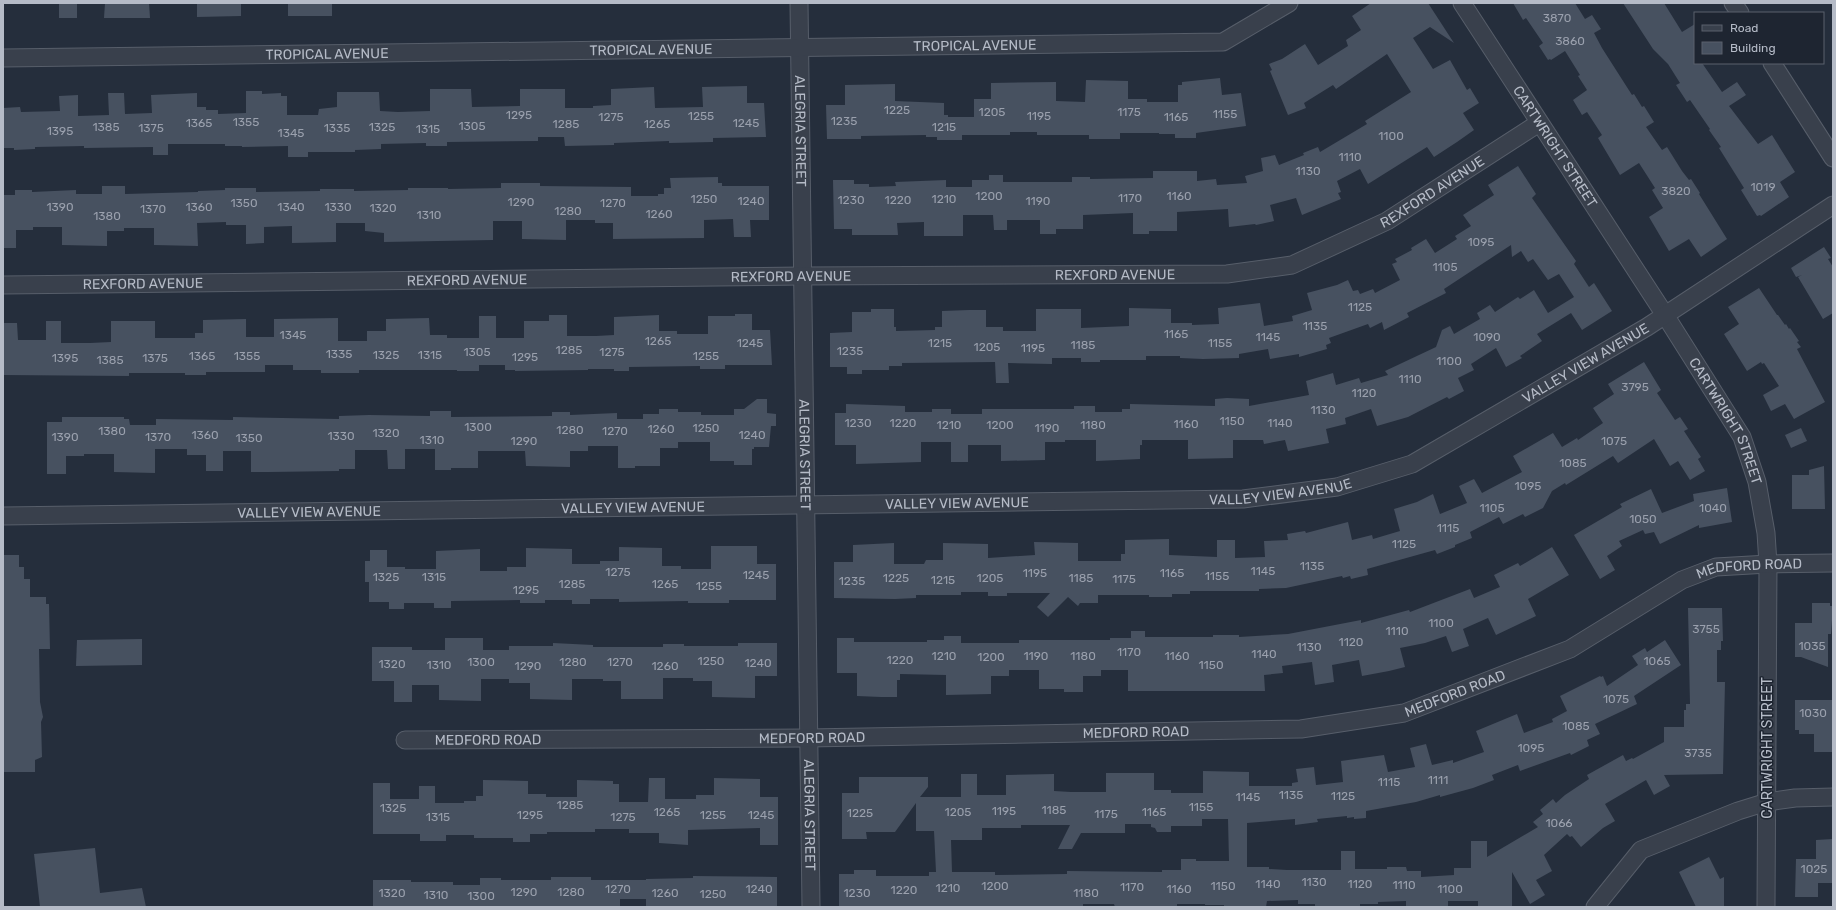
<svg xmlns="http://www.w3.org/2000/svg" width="1836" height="910" font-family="Rubik,sans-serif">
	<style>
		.building { fill: #475160; fill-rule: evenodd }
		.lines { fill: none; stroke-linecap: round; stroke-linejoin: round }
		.street-casing { stroke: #575e6a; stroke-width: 19 }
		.street { stroke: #39404c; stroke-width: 17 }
		.labels { text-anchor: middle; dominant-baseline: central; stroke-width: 3; stroke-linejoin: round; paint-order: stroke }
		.number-label { font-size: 12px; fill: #9aa0ad }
		.street-label { font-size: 14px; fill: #b5bbc7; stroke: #1e2531 }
	</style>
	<rect width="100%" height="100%" fill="#252e3c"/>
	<g class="building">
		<rect x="59" y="3" width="18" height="15"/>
		<path d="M105,3H149L150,18H104Z"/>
		<path d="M197,3H241V16L197,17Z"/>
		<rect x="288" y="3" width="44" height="13"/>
		<path d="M1371,3H1428L1454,43L1430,27L1413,38L1433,69L1450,60L1467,90L1470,88L1479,103L1463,113L1474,130L1457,142L1434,157L1427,147L1368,184L1360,169L1337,181L1341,192L1338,193L1341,199L1302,215L1296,198L1270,205L1274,221L1256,225L1255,224L1229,227L1228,209L1177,212V231H1149V234H1133V213L1083,215V229H1056V234H1040V220H1007V230H994L993,215H963V236H924V222L897,223L898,235H852V229H834L833,180H854V184H869V187L896,186L895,182L946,180V187H972V180H989V175H1003V182H1072V177H1090V179L1153,178V171H1197V181L1216,179L1217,185L1247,183L1245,176L1263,171L1261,158L1275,155L1279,165L1304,155L1303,153L1318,147L1320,152L1367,124L1365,121L1411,92L1387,54L1336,89L1333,85L1304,103L1306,108L1288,115L1270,71L1272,70L1269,64L1282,59L1305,44L1318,65L1348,46L1346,40L1361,30L1352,16Z"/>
		<path d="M1513,3H1575L1585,19L1592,15L1601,29L1594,33L1602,48L1632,95L1634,94L1642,107L1644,106L1654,122L1646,127L1662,150L1667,147L1682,171L1689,180L1691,179L1700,193L1699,194L1727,239L1701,257L1689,239L1669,251L1649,217L1663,208L1652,190L1655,188L1639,163L1620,175L1598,138L1602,135L1587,112L1582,115L1573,100L1587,90L1578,76L1580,75L1565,51L1551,60L1550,59L1548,60L1539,46L1543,43L1526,18L1523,20Z"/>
		<path d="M1623,3H1664L1682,32L1695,24V63H1702L1722,92L1737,82L1746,95L1729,106L1758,144L1772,135L1795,172L1780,182L1789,197L1761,216L1760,215L1757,216L1741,190L1744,188L1719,148L1721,147L1709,130L1710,129L1690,100L1687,102L1676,85L1680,83L1668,64L1653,49Z"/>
		<path d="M1220,78L1222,95L1241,93L1246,126L1196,133V138H1175V134H1159V133H1120V139H1089V135H1037V132H1010V135H962V140H937V137H926V135L861,136V139H827L826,105H845V85L895,84V101L944,103V115H948V117H974V99H991V83L1056,82V101L1085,102L1086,80L1128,81V99H1147V102H1178V85H1182V82Z"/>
		<path d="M747,86V103H764L766,137L713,138V142L669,143V141L614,143V145L565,146L564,137H538V141L447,142V146H426V143L381,144V149L355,150V152H308V157H288V146L242,147V146H225V144H168V155H153V147L84,148V146L35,147V149L14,150V148H3V108L20,107L21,112L60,111L59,96L78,95V116L109,115L108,93H124L125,114L152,113L151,95L197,93V107H206V110H218V114L246,113V91H262V94L281,93V96H287V115H318L319,109L337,107V92H379L380,111L398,112L430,111V89H471L472,107L520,106V89H565V108H593V106L611,105V89L654,87L655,108L703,107L702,87Z"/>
		<path d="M1518,166L1536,194L1532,198L1576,261L1574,264L1589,287L1594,283L1612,311L1582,330L1571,313L1537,334L1542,341L1520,356L1522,358L1506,367L1496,348L1471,364L1474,370L1458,378L1464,391L1449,399L1447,397L1408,417L1377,426L1371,409L1345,418L1346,424L1326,429L1329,443L1288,451L1285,440L1264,444L1263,440H1233V458L1188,459V440H1142V445H1140V459L1096,461V440H1065V442H1045V460L1001,461V445H968V462H951V442H921V462L856,464V445H835V413H846V404L905,406V412H932V409H951V414H982V409H1074V406H1095V412H1122V409H1130V404L1215,406V399L1227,398L1249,399V406L1309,395L1306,381L1333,373L1336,385L1359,378L1361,383L1388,375L1385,371L1436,347L1442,330L1450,326L1454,334L1480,319L1477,313L1490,305L1495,312L1518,297L1520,299L1534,290L1548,313L1574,297L1559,274L1548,280L1533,259L1528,262L1521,251L1512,257L1511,245L1444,289L1446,293L1407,313L1409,317L1384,330L1382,322L1370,328L1368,324L1329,338L1331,343L1326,345L1327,349L1299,357V354L1270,359L1268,349L1239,354V358L1203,359L1180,358V356H1146V360H1100V362H1081V358H1052V364L1008,363L1009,383H996L995,362L902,363V366H889V370H862V374H847V367H830V333L852,332V312H871V309H894V327H896V331L935,330V327H942V311L969,310H986V327H1003V331H1036V309H1081V328L1129,326V308L1171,309V323H1192V325L1219,324L1218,308L1260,303L1264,326L1293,321L1292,316L1312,310L1307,293L1337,285L1348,280L1353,291L1358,290L1360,294L1373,289L1375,293L1400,280L1392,264L1397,262L1395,259L1412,250L1411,248L1426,239L1435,253L1457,239L1455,236L1471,226L1463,215L1494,195L1488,185Z"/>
		<path d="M718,177V183H722V186H769V220H750L751,237H734L733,219L704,220V238L613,239V223H595V220H566V240L522,239V221H493V240L384,242V233L365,231V223H336V242L292,243V226L264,227V243L246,244V225H226V222L197,223L198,246L154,245V228H124V231H107V246L62,245V227H33V230H16V248H3V195H15V190H32V192L76,190V194H102V186H125V194L198,192V191L225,190V188H256V192L320,191V189H354V191L408,190V188H448V189L501,188V183H540V186L631,187V196H658V194H664V188H671L670,178Z"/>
		<path d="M1824,247L1831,258L1828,259L1833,267V313L1823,319L1798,277L1802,275L1796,277L1791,268Z"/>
		<path d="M1759,288L1777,315H1778L1785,325L1786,324L1789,329L1790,328L1799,341L1797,342L1801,347L1797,349L1825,402L1794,419L1785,404L1771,411L1763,395L1779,386L1764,363L1762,364L1761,362L1747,371L1724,334L1739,324L1728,307Z"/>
		<path d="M735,314H752V330H770L772,365H725V369H700V366L629,367V371H614V369H588V370L515,371V370H505V365H479V371H457V370H359V373H321V370H293V365H265V372H206V375H185V373H129V376L3,375V323H17L18,340H46V321H61V343H90L111,342V321H155V338H195V333H203V320L246,319V337H274V319L338,318V341H367V331H386V319L429,318L430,335H447V338H479V316H496V338H524V321H549V315H567V336H596L614,335V317L659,315V331H677V334H708V316H735Z"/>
		<path d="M1644,362L1661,390L1657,393L1675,420L1680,417L1688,429L1684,431L1701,457L1698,459L1705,471L1690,480L1678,461L1670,466L1654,439L1618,463L1613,456L1566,485L1565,483L1552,491L1543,508L1525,517L1523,514L1503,524L1499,517L1470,532L1472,538L1455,545V547L1437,554L1435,550L1367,569L1368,575L1351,579L1350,576L1343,578L1342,576L1286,588L1259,589V591H1190V594H1172V597H1149V595H1098V603H1080L1078,606L1068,597L1048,617L1037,607L1050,593H1007V596H988V592H961V595H916V598L895,599L834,598V562H853V545L894,543V564H924L926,560H943V543L988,544V558L1035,555L1034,542L1078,543V561H1121V554H1125V540L1169,539V555L1217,557V540H1235V558L1265,557L1264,541L1288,540L1287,534L1305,531L1306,533L1348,522L1352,540L1372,535L1373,539L1400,531L1394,509L1417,502L1433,494L1440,514L1467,503L1459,486L1474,479L1482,493L1522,472L1513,456L1553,433L1562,447L1577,438L1578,440L1603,423L1593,408L1614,394L1608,384Z"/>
		<path d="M757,399H767V413L776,414V426H771L769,447H754V449H752V465H734V461H710V442H678V448H660V466H635V468H618V446H588V451H570V467L526,466L525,451H478V468H451V470H435V449H405V469H388L387,450H355V469H339V471L269,472H251V451H223V471H206V455H187V449H155V473L114,472V454H84V456H66V474H47V422H62V417H124V419H129L130,425H156V419L233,420V417L339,419V416L369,415L430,416V411H451V417L552,416V412H570V415L617,413V419H643V414H659V409H678V412H701V415H734V409H744Z"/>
		<path d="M1801,428L1807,441L1791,448L1785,435Z"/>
		<path d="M1824,466L1825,509H1792V475H1809V470Z"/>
		<path d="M1727,488L1732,522L1699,528V525L1660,544L1654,532L1645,534L1643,530L1619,541L1622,546L1607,556L1615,570L1600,579L1574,535L1622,507L1620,504L1651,489L1662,513L1694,501L1693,494Z"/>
		<path d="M711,546H757V564H776V600H729V603H688V601L619,602V599H590V604H572V600H545V603H520V600L451,601V608H434V603H404V609H389V602H369V582H365V561H370V550H387V567H405V569H436V551L480,549V571H507V567H526V548L572,549V564H600V561H619V547L662,548V566H681V569H711Z"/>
		<path d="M1552,547L1569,575L1528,599L1536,616L1496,635L1488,618L1463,629L1469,646L1452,652L1446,636L1425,643L1400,648L1405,667L1389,671L1362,676L1359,660L1332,665L1334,682L1315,685L1312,662L1282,666L1283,673L1264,675L1265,691H1128V670H1101V676H1083V692H1064V689H1039V670H1009V676H991V694L946,695V675L900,674V680H897V697H881L857,696V673H837V638H854V642H927V640H944V636H961V643H1019V640H1110V638H1131V631H1145V637H1213V635H1239V637L1288,634L1361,620V623L1409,610L1410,612L1470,589L1474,598L1500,587L1494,575L1518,563L1520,566Z"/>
		<path d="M3,555H19V567H24V579H30V597H46V604H49L50,649H39L40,702L43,717L41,722L42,757L35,760V772H3Z"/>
		<path d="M1812,603H1830V606H1833L1831,634H1828V667L1801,657H1795V623H1812Z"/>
		<path d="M1688,608H1722L1723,641H1721V650H1717V682H1725L1723,774L1664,775L1670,786L1654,795L1646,780L1605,804L1615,821L1603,828L1581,847L1572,836L1570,837L1567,834L1544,855L1552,871L1536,880L1545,895L1530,904L1512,872V907H1478V901H1448V907H1406V901L1378,902V904H1360V907H1315V904H1298V900L1267,901L1266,907H1224V905H1205V904H1177V907H1115L1114,904H1083V907H839V874H854V870H876V876H929V872H936L934,831H916V803L895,832H866L867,839H842V793H859V777H928V787L920,797H961V774H977V795H1006V775L1054,774V791L1071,792H1106V773H1154V790H1171V793H1203V771L1249,772V786H1292V783L1298,782L1296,769L1314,767L1316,785L1343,782L1341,761L1384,755L1388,772L1415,767L1410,748L1426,744L1432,765L1453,760V763L1484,752L1476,731L1517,714L1524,733L1553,722L1552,719L1567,711L1560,696L1600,676L1601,677L1603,676L1607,686L1638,665L1632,656L1645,648L1647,652L1665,640L1681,665L1634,696L1637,704L1595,724L1600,734L1587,740L1589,746L1571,755L1570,753L1520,771L1518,765L1492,775L1494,780L1473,788L1440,797V795L1416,802L1366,811V818L1354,819V817L1347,818V816L1317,819L1318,822L1295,825V819L1247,823V867H1269V869L1287,870H1341V851H1355V869H1387V867H1406L1407,871H1421V877L1454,875V868H1471V841H1487V857L1538,827L1533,822L1543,814L1540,810L1553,799L1556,803L1565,795L1589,779L1587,775L1623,755L1626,761L1632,758L1633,759L1664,742V727H1684V710H1686V704H1690ZM1202,819H1228L1229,861H1196V859H1181V870H1162V872L1067,871V874L995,875V872H952L951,840H982V828H1021V825H1070L1058,849H1072L1081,833H1125V824H1151V827L1155,828L1157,832H1171V826H1202Z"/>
		<path d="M445,638H483V650H509V646H553V643L593,645V647H663V644H684V646H738V643H777V676H755V698L712,697V681H693V678H663V699H621V681H603V679H572V700L530,699V683H509V679H481V701L439,700V685H412V702H394V681H372V647H412V650H445Z"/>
		<path d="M142,639V665L76,666L77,640Z"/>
		<path d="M1795,700H1832V752H1814V734H1799V730H1795Z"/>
		<path d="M649,778H665V799H696V795H714V778L760,779V797H778V845H760V828L688,830V845L659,843V833H629V829H595V832H547V834H530V842H513V838H474V835H446V841H420V834H373V783H390V799H419V786H435V803H464V801H476V796H483V780L528,781V794H546V797H577V780L613,781V784H619V802H648Z"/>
		<path d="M1833,839L1832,883H1818V897H1795L1796,859H1816V840Z"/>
		<path d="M95,848L100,893L142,888L146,907H40L34,854Z"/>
		<path d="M1709,857L1720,879L1724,877V907H1696L1679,872Z"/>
		<path d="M693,876L777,877V907H646V899H620V907H373V880H411V882H453V885H480V878H501V880H551V877H591V880H646V879L693,878Z"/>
	</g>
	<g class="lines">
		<g class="street-casing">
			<g id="street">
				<path id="s1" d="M799,3L811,907"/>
				<path id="s2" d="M1462,3L1665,315L1742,437L1757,482L1766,533L1768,564L1766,907"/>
				<path d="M1733,3L1740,13"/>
				<path id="s3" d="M3,58L1223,42L1289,3"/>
				<path d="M1772,63L1833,158"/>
				<path id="s4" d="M3,285L802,276L1227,274L1292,265L1387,221L1539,123"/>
				<path id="s5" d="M3,516L1243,499L1337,487L1412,464L1647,327L1833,205"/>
				<path id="s6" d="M405,740L808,738L1301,729L1404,713L1570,649L1682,580L1716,567L1768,564L1833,563"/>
				<path d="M1595,907L1641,850L1738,811L1767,802L1795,798L1833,797"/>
			</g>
		</g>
		<use href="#street" class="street"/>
	</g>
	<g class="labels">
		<g class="number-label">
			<text x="1557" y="18">3870</text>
			<text x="1570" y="41">3860</text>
			<text x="897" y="110">1225</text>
			<text x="992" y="112">1205</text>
			<text x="1129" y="112">1175</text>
			<text x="1225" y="114">1155</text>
			<text x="519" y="115">1295</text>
			<text x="701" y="116">1255</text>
			<text x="1039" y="116">1195</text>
			<text x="611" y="117">1275</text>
			<text x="1176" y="117">1165</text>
			<text x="844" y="121">1235</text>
			<text x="246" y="122">1355</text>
			<text x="199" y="123">1365</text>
			<text x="746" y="123">1245</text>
			<text x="566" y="124">1285</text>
			<text x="657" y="124">1265</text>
			<text x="472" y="126">1305</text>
			<text x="106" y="127">1385</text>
			<text x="382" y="127">1325</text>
			<text x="944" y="127">1215</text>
			<text x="151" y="128">1375</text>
			<text x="337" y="128">1335</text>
			<text x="428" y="129">1315</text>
			<text x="60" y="131">1395</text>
			<text x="291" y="133">1345</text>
			<text x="1391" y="136">1100</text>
			<text x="1350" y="157">1110</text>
			<text x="1308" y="171">1130</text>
			<text x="1763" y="187">1019</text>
			<text x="1676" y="191">3820</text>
			<text x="989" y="196">1200</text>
			<text x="1179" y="196">1160</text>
			<text x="1130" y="198">1170</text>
			<text x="704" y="199">1250</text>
			<text x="944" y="199">1210</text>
			<text x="851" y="200">1230</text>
			<text x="898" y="200">1220</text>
			<text x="751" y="201">1240</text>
			<text x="1038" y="201">1190</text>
			<text x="521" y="202">1290</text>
			<text x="244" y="203">1350</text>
			<text x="613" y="203">1270</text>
			<text x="60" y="207">1390</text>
			<text x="199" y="207">1360</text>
			<text x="291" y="207">1340</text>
			<text x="338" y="207">1330</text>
			<text x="383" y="208">1320</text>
			<text x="153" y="209">1370</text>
			<text x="568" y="211">1280</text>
			<text x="659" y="214">1260</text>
			<text x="429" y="215">1310</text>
			<text x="107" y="216">1380</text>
			<text x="1481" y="242">1095</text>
			<text x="1445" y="267">1105</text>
			<text x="1360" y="307">1125</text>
			<text x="1315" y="326">1135</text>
			<text x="1176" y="334">1165</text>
			<text x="293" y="335">1345</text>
			<text x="1268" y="337">1145</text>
			<text x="1487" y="337">1090</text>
			<text x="658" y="341">1265</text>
			<text x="750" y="343">1245</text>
			<text x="940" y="343">1215</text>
			<text x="1220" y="343">1155</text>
			<text x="1083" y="345">1185</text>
			<text x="987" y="347">1205</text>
			<text x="1033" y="348">1195</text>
			<text x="569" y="350">1285</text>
			<text x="850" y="351">1235</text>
			<text x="477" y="352">1305</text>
			<text x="612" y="352">1275</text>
			<text x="339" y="354">1335</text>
			<text x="386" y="355">1325</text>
			<text x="430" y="355">1315</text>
			<text x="202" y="356">1365</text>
			<text x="247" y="356">1355</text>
			<text x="706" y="356">1255</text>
			<text x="525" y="357">1295</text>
			<text x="65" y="358">1395</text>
			<text x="155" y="358">1375</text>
			<text x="110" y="360">1385</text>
			<text x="1449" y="361">1100</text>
			<text x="1410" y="379">1110</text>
			<text x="1635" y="387">3795</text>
			<text x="1364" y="393">1120</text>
			<text x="1323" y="410">1130</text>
			<text x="1232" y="421">1150</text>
			<text x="858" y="423">1230</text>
			<text x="903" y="423">1220</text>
			<text x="1280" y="423">1140</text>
			<text x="1186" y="424">1160</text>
			<text x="949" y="425">1210</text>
			<text x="1000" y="425">1200</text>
			<text x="1093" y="425">1180</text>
			<text x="478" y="427">1300</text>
			<text x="706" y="428">1250</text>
			<text x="1047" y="428">1190</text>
			<text x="661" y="429">1260</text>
			<text x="570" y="430">1280</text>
			<text x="112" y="431">1380</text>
			<text x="615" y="431">1270</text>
			<text x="386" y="433">1320</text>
			<text x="205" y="435">1360</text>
			<text x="752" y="435">1240</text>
			<text x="341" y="436">1330</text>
			<text x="65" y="437">1390</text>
			<text x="158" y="437">1370</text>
			<text x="249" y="438">1350</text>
			<text x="432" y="440">1310</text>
			<text x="524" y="441">1290</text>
			<text x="1614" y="441">1075</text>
			<text x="1573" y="463">1085</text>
			<text x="1528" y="486">1095</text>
			<text x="1492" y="508">1105</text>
			<text x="1713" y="508">1040</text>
			<text x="1643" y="519">1050</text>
			<text x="1448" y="528">1115</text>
			<text x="1404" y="544">1125</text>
			<text x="1312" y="566">1135</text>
			<text x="1263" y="571">1145</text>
			<text x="618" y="572">1275</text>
			<text x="1035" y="573">1195</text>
			<text x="1172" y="573">1165</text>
			<text x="756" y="575">1245</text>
			<text x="1217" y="576">1155</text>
			<text x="386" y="577">1325</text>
			<text x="434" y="577">1315</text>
			<text x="896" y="578">1225</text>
			<text x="990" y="578">1205</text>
			<text x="1081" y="578">1185</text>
			<text x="1124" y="579">1175</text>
			<text x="943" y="580">1215</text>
			<text x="852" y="581">1235</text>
			<text x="572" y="584">1285</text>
			<text x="665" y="584">1265</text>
			<text x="709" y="586">1255</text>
			<text x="526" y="590">1295</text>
			<text x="1441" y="623">1100</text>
			<text x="1706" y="629">3755</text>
			<text x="1397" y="631">1110</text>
			<text x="1351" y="642">1120</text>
			<text x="1812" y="646">1035</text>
			<text x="1309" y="647">1130</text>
			<text x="1129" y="652">1170</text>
			<text x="1264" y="654">1140</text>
			<text x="944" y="656">1210</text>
			<text x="1036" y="656">1190</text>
			<text x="1083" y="656">1180</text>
			<text x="1177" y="656">1160</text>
			<text x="991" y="657">1200</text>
			<text x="900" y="660">1220</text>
			<text x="711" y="661">1250</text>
			<text x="1657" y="661">1065</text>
			<text x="481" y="662">1300</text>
			<text x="573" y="662">1280</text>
			<text x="620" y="662">1270</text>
			<text x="758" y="663">1240</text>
			<text x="392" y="664">1320</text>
			<text x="439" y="665">1310</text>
			<text x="1211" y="665">1150</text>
			<text x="528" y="666">1290</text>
			<text x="665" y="666">1260</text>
			<text x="1616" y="699">1075</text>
			<text x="1813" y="713">1030</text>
			<text x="1576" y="726">1085</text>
			<text x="1531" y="748">1095</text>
			<text x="1698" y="753">3735</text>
			<text x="1438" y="780">1111</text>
			<text x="1389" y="782">1115</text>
			<text x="1291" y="795">1135</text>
			<text x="1343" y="796">1125</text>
			<text x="1248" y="797">1145</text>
			<text x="570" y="805">1285</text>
			<text x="1201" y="807">1155</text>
			<text x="393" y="808">1325</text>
			<text x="1054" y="810">1185</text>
			<text x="1004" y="811">1195</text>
			<text x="667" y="812">1265</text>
			<text x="958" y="812">1205</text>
			<text x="1154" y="812">1165</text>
			<text x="860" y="813">1225</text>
			<text x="1106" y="814">1175</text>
			<text x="530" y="815">1295</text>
			<text x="713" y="815">1255</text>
			<text x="761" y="815">1245</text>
			<text x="438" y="817">1315</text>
			<text x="623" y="817">1275</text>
			<text x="1559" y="823">1066</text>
			<text x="1814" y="869">1025</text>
			<text x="1314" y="882">1130</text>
			<text x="1268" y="884">1140</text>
			<text x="1360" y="884">1120</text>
			<text x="1404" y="885">1110</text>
			<text x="995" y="886">1200</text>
			<text x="1223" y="886">1150</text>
			<text x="1132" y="887">1170</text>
			<text x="948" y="888">1210</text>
			<text x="618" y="889">1270</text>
			<text x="759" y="889">1240</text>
			<text x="1179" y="889">1160</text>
			<text x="1450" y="889">1100</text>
			<text x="904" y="890">1220</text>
			<text x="524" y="892">1290</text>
			<text x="571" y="892">1280</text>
			<text x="392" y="893">1320</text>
			<text x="665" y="893">1260</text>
			<text x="857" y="893">1230</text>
			<text x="1086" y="893">1180</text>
			<text x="713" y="894">1250</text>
			<text x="436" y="895">1310</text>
			<text x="481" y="896">1300</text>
		</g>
		<g class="street-label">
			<text stroke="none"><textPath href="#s3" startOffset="972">TROPICAL AVENUE</textPath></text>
			<text stroke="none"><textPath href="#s3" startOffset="648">TROPICAL AVENUE</textPath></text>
			<text stroke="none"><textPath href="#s3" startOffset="324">TROPICAL AVENUE</textPath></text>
			<text stroke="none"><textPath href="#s1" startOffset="128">ALEGRIA STREET</textPath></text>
			<text stroke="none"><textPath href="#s2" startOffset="171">CARTWRIGHT STREET</textPath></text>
			<text stroke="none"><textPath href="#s4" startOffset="1448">REXFORD AVENUE</textPath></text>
			<text stroke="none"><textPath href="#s4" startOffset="1112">REXFORD AVENUE</textPath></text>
			<text stroke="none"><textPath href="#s4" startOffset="788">REXFORD AVENUE</textPath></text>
			<text stroke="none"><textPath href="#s4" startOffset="464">REXFORD AVENUE</textPath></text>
			<text stroke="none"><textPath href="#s4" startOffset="140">REXFORD AVENUE</textPath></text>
			<text stroke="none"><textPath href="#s5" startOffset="1614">VALLEY VIEW AVENUE</textPath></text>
			<text stroke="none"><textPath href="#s2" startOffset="495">CARTWRIGHT STREET</textPath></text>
			<text stroke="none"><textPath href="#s1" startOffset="452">ALEGRIA STREET</textPath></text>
			<text stroke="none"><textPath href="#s5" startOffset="1278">VALLEY VIEW AVENUE</textPath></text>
			<text stroke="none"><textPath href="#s5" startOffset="954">VALLEY VIEW AVENUE</textPath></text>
			<text stroke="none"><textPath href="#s5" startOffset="630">VALLEY VIEW AVENUE</textPath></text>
			<text stroke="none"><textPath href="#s5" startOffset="306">VALLEY VIEW AVENUE</textPath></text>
			<text stroke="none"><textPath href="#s6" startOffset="1379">MEDFORD ROAD</textPath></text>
			<text stroke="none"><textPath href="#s6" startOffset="1055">MEDFORD ROAD</textPath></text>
			<text stroke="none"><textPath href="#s6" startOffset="731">MEDFORD ROAD</textPath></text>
			<text stroke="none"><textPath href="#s6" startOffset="407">MEDFORD ROAD</textPath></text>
			<text stroke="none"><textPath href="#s6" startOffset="83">MEDFORD ROAD</textPath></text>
			<text transform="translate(1767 748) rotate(-90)">CARTWRIGHT STREET</text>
			<text stroke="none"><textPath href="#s1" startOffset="812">ALEGRIA STREET</textPath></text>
		</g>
	</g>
	<rect width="1836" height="910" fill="none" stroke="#b5bbc7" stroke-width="8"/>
	<rect x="1694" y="12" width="130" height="52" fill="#1e2531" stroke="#5a616d"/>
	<rect x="1702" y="25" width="20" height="6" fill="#39404c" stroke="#5a616d"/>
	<text x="1730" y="32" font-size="12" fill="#b5bbc7">Road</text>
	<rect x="1702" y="42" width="20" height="12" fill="#475160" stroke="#5a616d"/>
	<text x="1730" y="52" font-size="12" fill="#b5bbc7">Building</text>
</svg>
